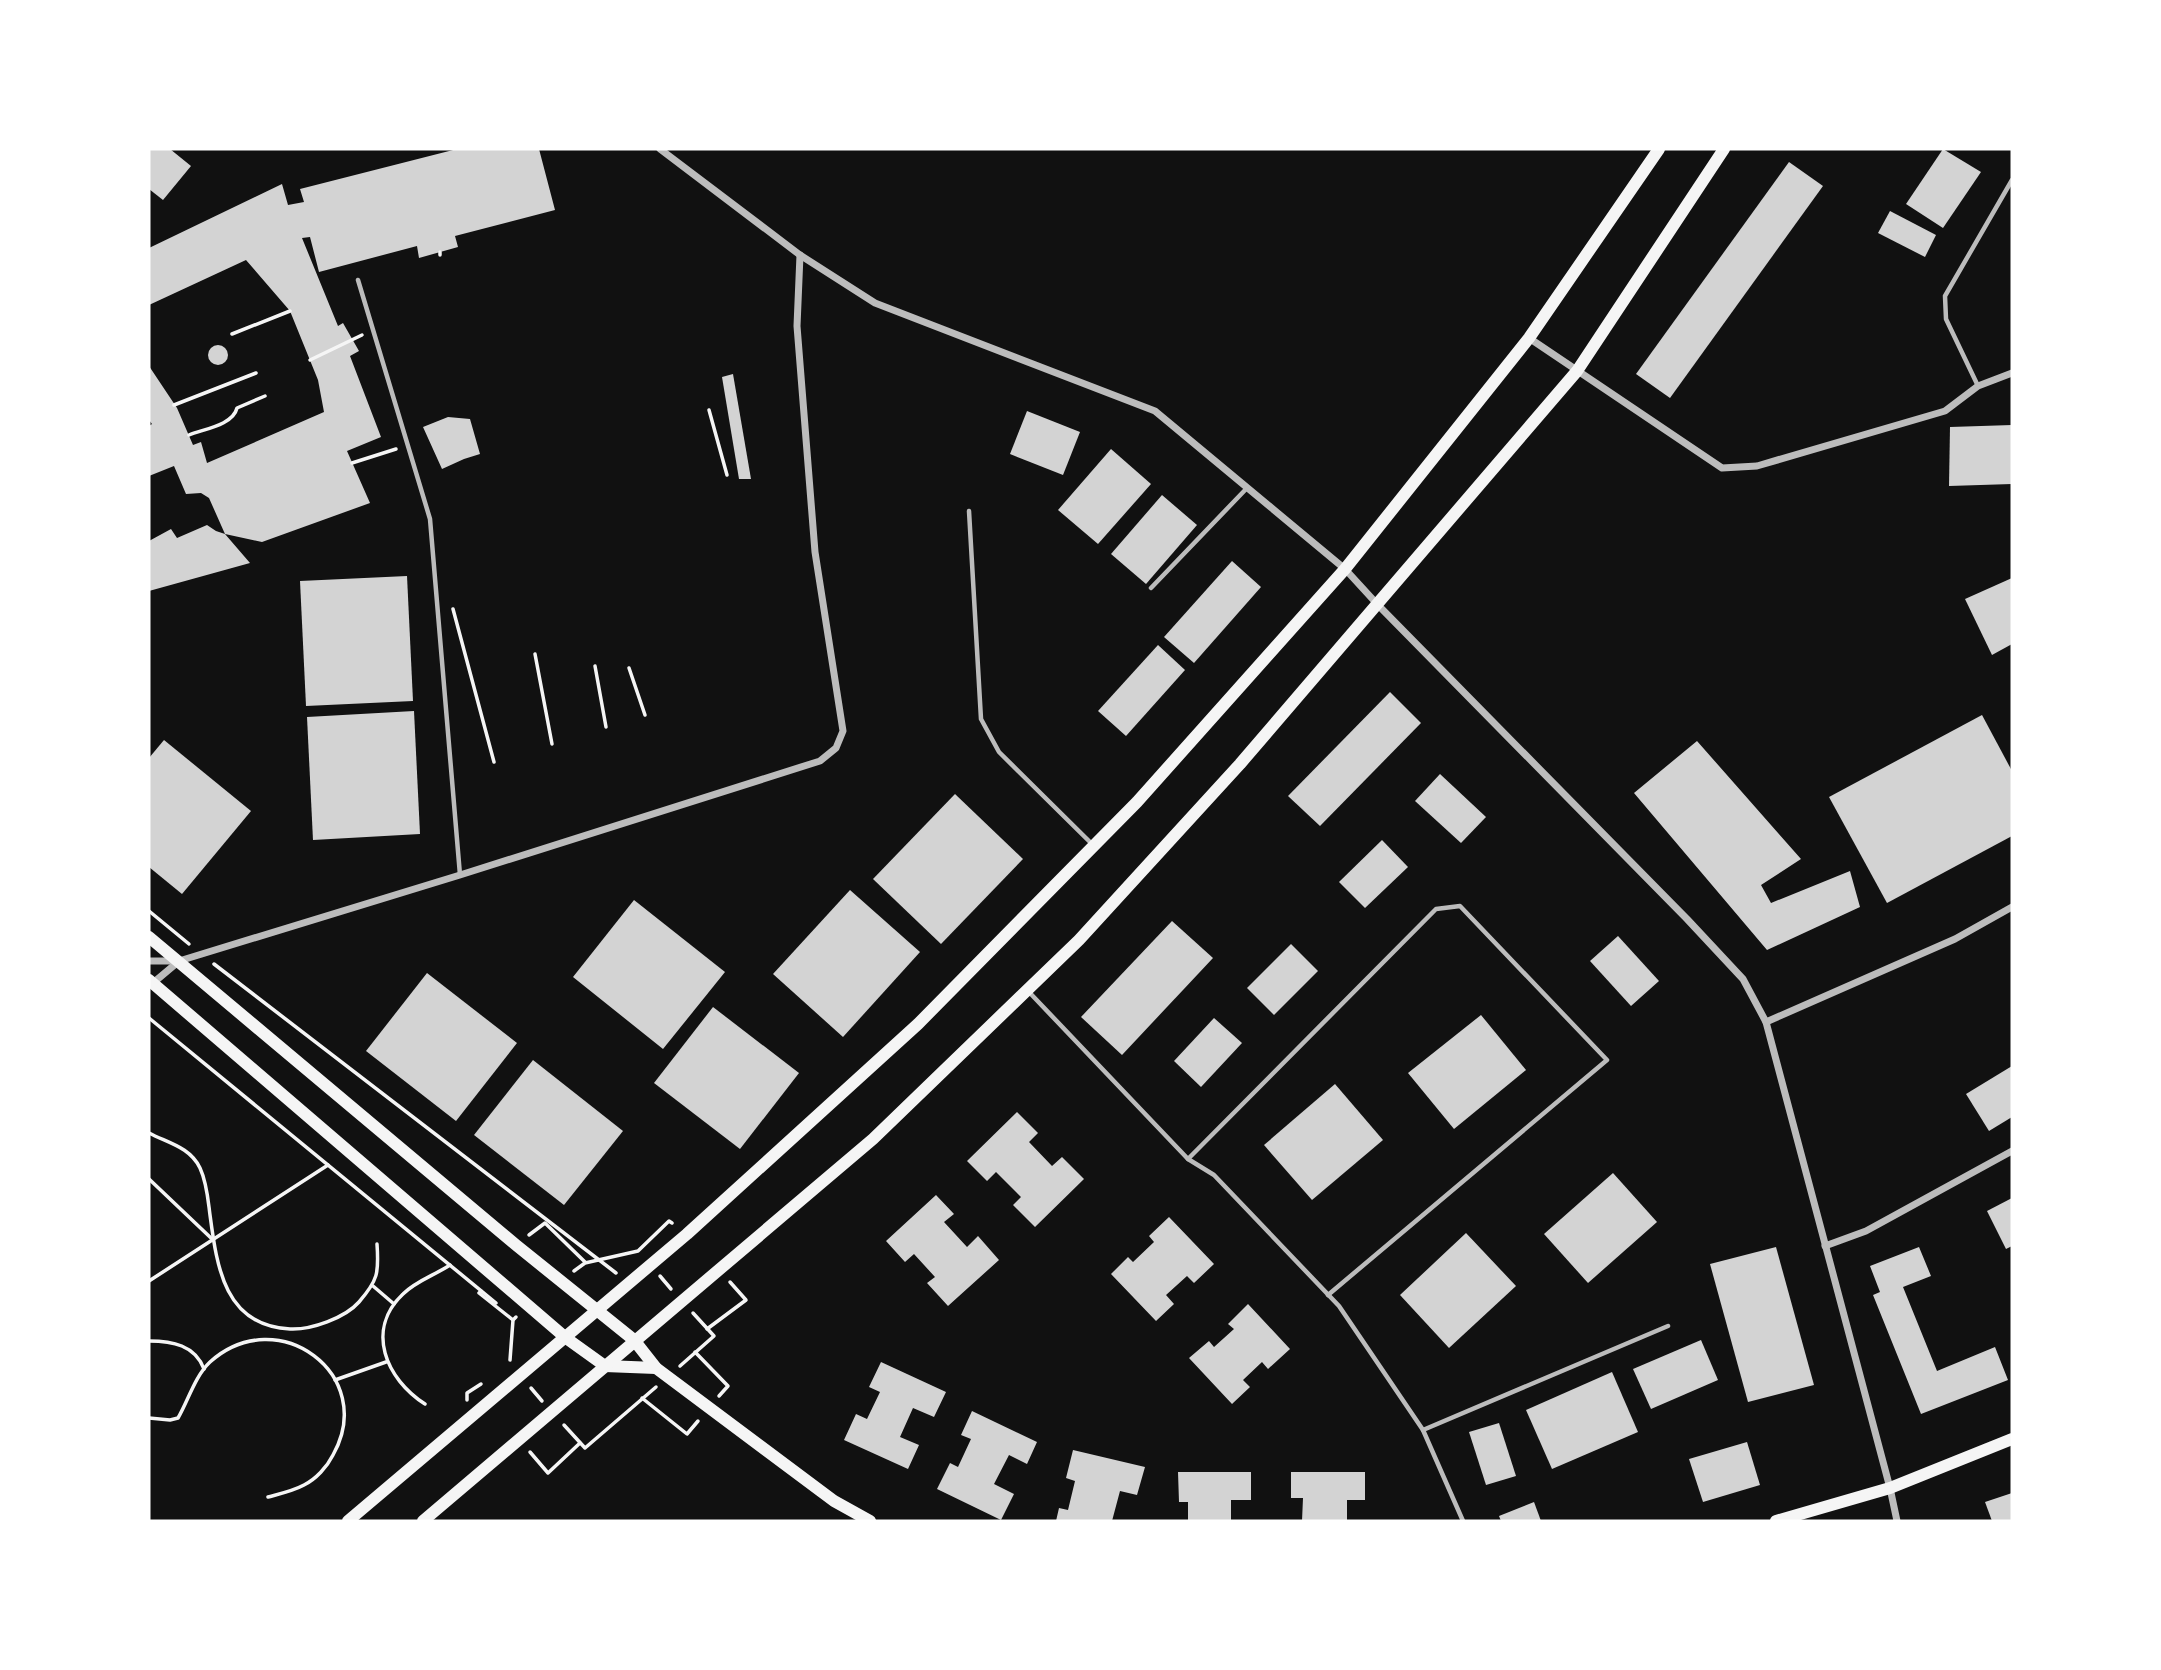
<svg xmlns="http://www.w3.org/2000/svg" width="2161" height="1670" font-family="'Fira Sans Condensed',sans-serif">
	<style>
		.building { fill: #d3d3d3 }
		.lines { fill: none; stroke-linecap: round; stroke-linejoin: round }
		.path { stroke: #f5f5f5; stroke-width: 3.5 }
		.service { stroke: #bcbcbc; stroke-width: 4.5 }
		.minor { stroke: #bcbcbc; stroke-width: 7 }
		.secondary { stroke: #f5f5f5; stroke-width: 12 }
	</style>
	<rect width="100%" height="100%" fill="#111"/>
	<g class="building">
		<path d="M149,149H170L191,166L163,200L149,189Z"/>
		<path d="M457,149H539L555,210L455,236L458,247L419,258L417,246L319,272L310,237L302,238L338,326L343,323L359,351L350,356L381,437L347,451L370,503L262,542L225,534L209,498L201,493L186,494L174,466L149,476V426L152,424L149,420V366L177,408L193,445L201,442L207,463L324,412L318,380L290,311L246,260L149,305V248L282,184L288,205L304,202L300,189Z"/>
		<path d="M1943,149L1981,172L1943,228L1906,204Z"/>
		<path d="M1789,162L1823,186L1670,398L1636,374Z"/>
		<path d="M1890,211L1936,235L1925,257L1878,233Z"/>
		<circle cx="218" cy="355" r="10"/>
		<path d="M733,374L751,479H739L722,377Z"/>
		<path d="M1027,411L1080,432L1063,475L1010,454Z"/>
		<path d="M448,417L470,419L480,454L464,459L442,469L423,427Z"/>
		<path d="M2012,425V484L1949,486L1950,427Z"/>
		<path d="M1111,449L1151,484L1098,544L1058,510Z"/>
		<path d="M1162,495L1197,525L1146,584L1111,554Z"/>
		<path d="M207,525L216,531L225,534L250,563L149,591V541L171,529L177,538Z"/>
		<path d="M1232,561L1261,587L1194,663L1164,637Z"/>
		<path d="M407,576L413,701L306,706L300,581Z"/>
		<path d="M2012,578V644L1992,655L1965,599Z"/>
		<path d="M1158,645L1185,670L1126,736L1098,711Z"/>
		<path d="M1390,692L1421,723L1320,826L1288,796Z"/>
		<path d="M414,711L420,834L313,840L307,717Z"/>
		<path d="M1982,715L2012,771V836L1887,903L1829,797Z"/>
		<path d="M164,740L251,811L182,894L149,867V758Z"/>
		<path d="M1697,741L1801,859L1761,885L1771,903L1850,871L1860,907L1767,950L1634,793Z"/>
		<path d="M1440,774L1486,817L1461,843L1415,801Z"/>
		<path d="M955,794L1023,859L941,944L873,879Z"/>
		<path d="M1382,840L1408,867L1365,908L1339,882Z"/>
		<path d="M850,890L920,952L843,1037L773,974Z"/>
		<path d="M634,900L725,972L663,1049L573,977Z"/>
		<path d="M1172,921L1213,958L1122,1055L1081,1017Z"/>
		<path d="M1618,936L1659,981L1631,1006L1590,961Z"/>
		<path d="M1291,944L1318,971L1274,1015L1247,988Z"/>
		<path d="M427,973L517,1043L456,1121L366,1051Z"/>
		<path d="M713,1007L799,1073L740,1149L654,1083Z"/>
		<path d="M1481,1015L1526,1070L1454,1129L1408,1073Z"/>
		<path d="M1214,1018L1242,1043L1201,1087L1174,1061Z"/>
		<path d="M533,1060L623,1131L564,1205L474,1135Z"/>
		<path d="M2012,1066V1117L1989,1131L1966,1094Z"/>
		<path d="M1335,1084L1383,1140L1312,1200L1264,1145Z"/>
		<path d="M1017,1112L1038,1133L1029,1142L1052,1166L1062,1157L1084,1179L1035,1227L1013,1205L1021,1197L996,1172L987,1181L967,1161Z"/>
		<path d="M1613,1173L1657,1222L1588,1283L1544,1234Z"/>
		<path d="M936,1195L954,1214L944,1222L967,1247L978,1236L999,1260L948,1306L927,1283L935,1277L914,1254L905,1262L886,1241Z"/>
		<path d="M2012,1198V1246L2006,1249L1987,1211Z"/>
		<path d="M1169,1217L1214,1264L1194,1283L1187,1276L1166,1295L1174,1304L1156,1321L1111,1274L1128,1257L1133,1262L1154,1242L1149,1236Z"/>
		<path d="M1466,1233L1516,1286L1449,1348L1400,1295Z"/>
		<path d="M1776,1247L1814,1385L1748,1402L1710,1264Z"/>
		<path d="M1919,1247L1931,1276L1903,1287L1937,1371L1995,1347L2008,1380L1921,1414L1873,1295L1880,1292L1870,1266Z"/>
		<path d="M1248,1304L1290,1349L1268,1369L1262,1362L1243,1380L1250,1387L1232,1404L1189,1358L1209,1341L1214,1347L1234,1329L1228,1324Z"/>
		<path d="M1701,1340L1718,1380L1651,1409L1633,1369Z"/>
		<path d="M881,1362L946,1392L934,1417L913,1408L900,1437L919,1445L908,1469L844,1440L856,1414L867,1419L880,1392L869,1387Z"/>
		<path d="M1612,1372L1638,1432L1552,1469L1526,1410Z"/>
		<path d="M972,1411L1037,1442L1027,1464L1009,1455L994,1484L1014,1494L1001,1520L937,1489L950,1463L958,1467L971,1439L961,1435Z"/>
		<path d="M1499,1423L1516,1476L1486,1485L1469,1432Z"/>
		<path d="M1747,1442L1760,1485L1703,1502L1689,1459Z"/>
		<path d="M1073,1450L1145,1467L1137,1495L1120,1491L1112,1521H1056L1059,1508L1068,1510L1075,1481L1066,1478Z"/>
		<path d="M1178,1472H1251V1500H1231V1521H1188V1502H1179Z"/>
		<path d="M1291,1472H1365V1500H1347V1521H1302L1303,1498H1291Z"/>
		<path d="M2012,1493V1521H1992L1985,1502Z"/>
		<path d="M1534,1502L1541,1521H1501L1499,1516Z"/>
	</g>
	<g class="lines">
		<g class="path">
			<path d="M440,252V255"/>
			<path d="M232,334L290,311"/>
			<path d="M310,360L362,335"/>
			<path d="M174,405L256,373"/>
			<path d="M709,410L727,475"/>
			<path d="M189,435C204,429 233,425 237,408L265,396"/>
			<path d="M352,463L396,449"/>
			<path d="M453,609L494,762"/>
			<path d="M535,654L552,744"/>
			<path d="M595,666L606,727"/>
			<path d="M629,668L645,715"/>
			<path d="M149,911L189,944"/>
			<path d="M214,964L616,1273"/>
			<path d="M149,1018L496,1303"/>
			<path d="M149,1133C168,1143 190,1147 200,1168C207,1183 208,1200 210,1215C217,1268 225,1326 290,1329C311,1330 345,1318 359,1302C378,1280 379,1273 377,1244"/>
			<path d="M149,1179L211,1238"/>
			<path d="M529,1235L545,1223L585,1262"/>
			<path d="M574,1271L585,1263L638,1251L669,1221L672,1223"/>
			<path d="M660,1276L671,1289"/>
			<path d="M149,1281L328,1165"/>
			<path d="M373,1286L394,1304"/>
			<path d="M481,1291L479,1293L513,1320"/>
			<path d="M707,1329L746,1300L730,1282"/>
			<path d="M149,1341C172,1341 195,1345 204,1369"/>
			<path d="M695,1352L728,1386L719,1396"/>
			<path d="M510,1360L513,1320L516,1317"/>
			<path d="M680,1366L714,1336L693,1313"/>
			<path d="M335,1380L386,1362"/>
			<path d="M531,1388L542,1401"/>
			<path d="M642,1398L687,1434L698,1421"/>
			<path d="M467,1400V1393L481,1384"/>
			<path d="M425,1404C386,1379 365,1330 403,1294C416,1281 435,1275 450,1265"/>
			<path d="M149,1418L170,1420L178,1418C188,1401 195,1376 210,1362C278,1301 378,1375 333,1455C327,1467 316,1479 304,1485C293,1491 279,1494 268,1497"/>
			<path d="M564,1425L585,1448L656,1387"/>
			<path d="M530,1452L548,1473L580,1443"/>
		</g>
		<g class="service">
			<path d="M358,280L430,519L460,875"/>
			<path d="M1978,386L1946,319L1945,296L2012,180"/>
			<path d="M969,511L981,719L999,752L1093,845"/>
			<path d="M1151,588L1247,488"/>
			<path d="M1029,992L1188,1159L1214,1175L1339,1306L1423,1430L1463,1521"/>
			<path d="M1188,1159L1436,909L1460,906L1607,1060L1328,1295"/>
			<path d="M1423,1430L1668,1326"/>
		</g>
		<g class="minor">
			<path d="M660,149L800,255L875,303L1155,411L1345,569L1378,605L1687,919L1743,979L1766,1022L1890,1488L1897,1521"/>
			<path d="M1529,338L1722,468L1757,466L1945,411L1978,386L2012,373"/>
			<path d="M149,961H179L460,875L820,761L836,748L843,731L815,552L797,326L800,255"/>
			<path d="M153,983L178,962"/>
			<path d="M1766,1022L1955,939L2012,907"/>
			<path d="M1825,1246L1866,1231L2012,1151"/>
		</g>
		<g class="secondary">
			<path d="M149,937L516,1245L634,1340L656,1368L834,1501L870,1521"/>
			<path d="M149,980L566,1338L605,1366L656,1368"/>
			<path d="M348,1521L687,1234L918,1024L1137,802L1345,569L1529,338L1659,149"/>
			<path d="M423,1521L873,1139L1079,940L1240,764L1577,371L1724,149"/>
			<path d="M1776,1521L1890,1488L2012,1439"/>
		</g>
	</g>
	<rect width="2161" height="1670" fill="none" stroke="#ffffff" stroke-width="301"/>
</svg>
